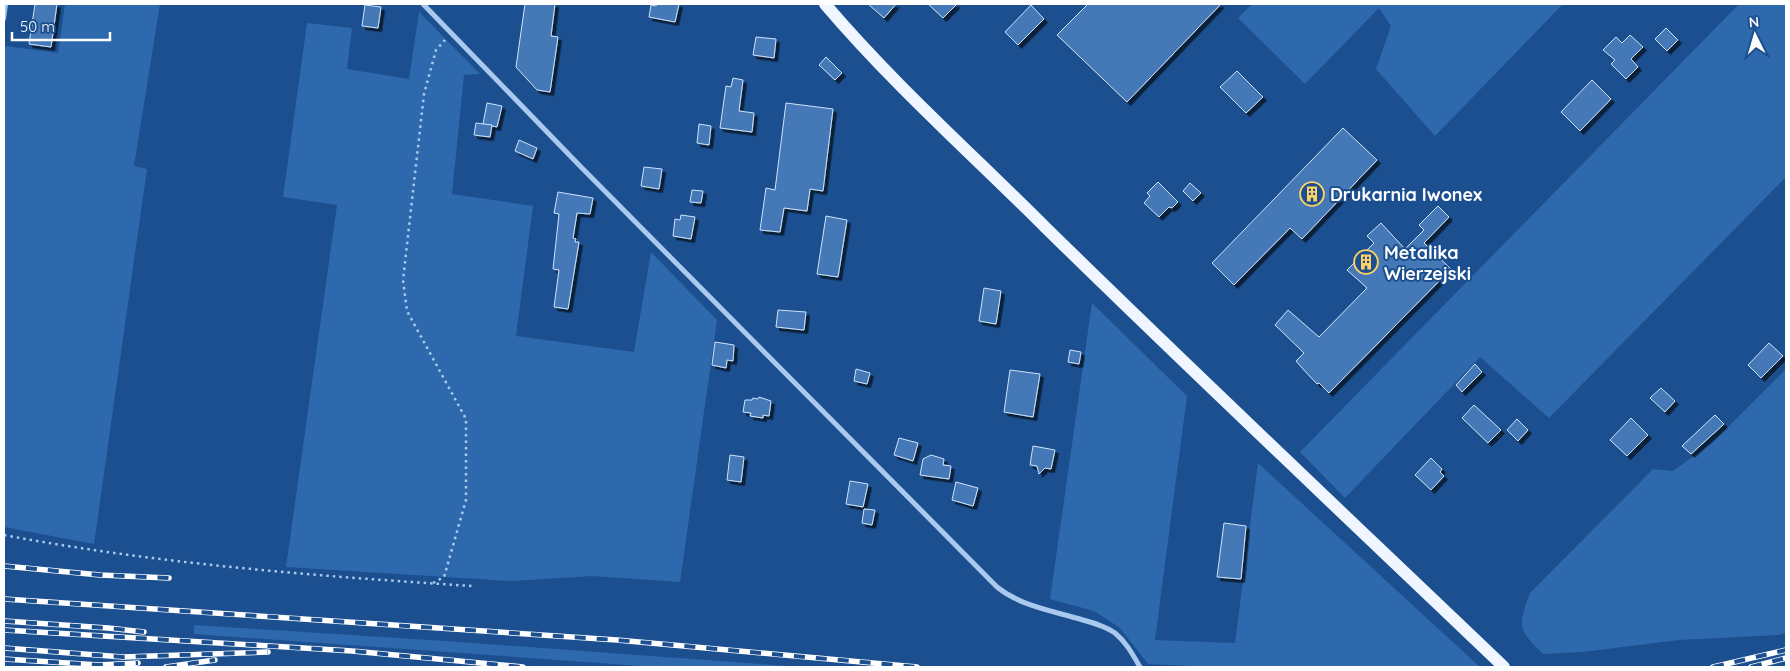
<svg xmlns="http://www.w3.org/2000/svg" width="1790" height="671" font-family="Quicksand,sans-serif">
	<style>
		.green { fill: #2e69ad }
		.building { fill: #4478b7; stroke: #cfe3fa; filter: url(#shadow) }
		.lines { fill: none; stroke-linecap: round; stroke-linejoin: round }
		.path { stroke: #a9c9ee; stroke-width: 2.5; stroke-dasharray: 2.5 4; stroke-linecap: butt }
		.service { stroke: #a9c9ee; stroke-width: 4 }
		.minor { stroke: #a9c9ee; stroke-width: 5 }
		.primary { stroke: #f0f6ff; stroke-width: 12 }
		.rail-casing { stroke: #fff; stroke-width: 5.5 }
		.rail { stroke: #1b4f8f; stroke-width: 4; stroke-dasharray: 11; stroke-linecap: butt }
		.labels { text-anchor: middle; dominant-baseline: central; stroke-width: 4; stroke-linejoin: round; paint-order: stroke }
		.poi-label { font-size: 18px; font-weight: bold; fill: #fff; stroke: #1b4f8f; text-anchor: start }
	</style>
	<defs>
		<filter id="shadow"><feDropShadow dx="3.5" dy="3.5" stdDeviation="0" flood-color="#0009"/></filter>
	</defs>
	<rect width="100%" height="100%" fill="#1b4f8f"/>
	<g class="green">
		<path d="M65,4H160L134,166L147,169L94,544L4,527V55L5,46L58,53Z"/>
		<path d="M1252,4H1563L1435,136L1376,69L1391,26L1379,8L1305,84L1238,18Z"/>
		<path d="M1739,4H1786V177L1549,418L1480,357L1345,498L1300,452Z"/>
		<path d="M419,12L480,74L464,75L452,194L533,206L516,336L634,352L651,252L717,320L680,582L592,576L512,581L286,567L337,205L283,197L307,23L352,28L347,69L409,79Z"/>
		<path d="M1092,303L1187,396L1155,640L1235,643L1258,463L1480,667H1212L1148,664L1120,628L1094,611L1050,599Z"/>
		<path d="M1786,369V633L1778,635L1679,640L1583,652L1543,654C1517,629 1518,626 1530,593L1653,469L1673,471L1713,442Z"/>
		<path d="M194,625L445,641L802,667H655L194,634Z"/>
	</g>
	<g class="building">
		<path d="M35,4H57L51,47L29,44Z"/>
		<path d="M525,4H555L551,36L558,37L550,92L537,90L516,67Z"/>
		<path d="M657,4H679L675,22L649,17L651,5L656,6Z"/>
		<path d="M868,4H896L884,18Z"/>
		<path d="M928,4H957L943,18Z"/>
		<path d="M1088,4H1221L1127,102L1057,35Z"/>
		<path d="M365,5L381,7L378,28L362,26Z"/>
		<path d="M1031,5L1044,19L1018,45L1005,32Z"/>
		<path d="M1666,28L1678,40L1667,51L1655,39Z"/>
		<path d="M1630,35L1643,47L1631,59L1638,67L1626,79L1611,64L1615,60L1603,50L1616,37L1622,43Z"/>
		<path d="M756,37L776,39L774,58L753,55Z"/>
		<path d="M826,57L842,73L835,80L819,65Z"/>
		<path d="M1237,71L1263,97L1246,113L1220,87Z"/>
		<path d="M733,78L743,80L739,111L754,113L752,132L720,128L726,86L731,87Z"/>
		<path d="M1592,80L1611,99L1580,131L1561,112Z"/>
		<path d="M487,103L502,106L497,127L483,124Z"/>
		<path d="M786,103L833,109L823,191L810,189L807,211L784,208L780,232L760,230L766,188L775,190Z"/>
		<path d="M476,123L492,125L490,137L474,135Z"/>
		<path d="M699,124L711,126L709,145L697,143Z"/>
		<path d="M1343,128L1377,160L1302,239L1290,228L1234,285L1212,263Z"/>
		<path d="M519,140L537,148L533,159L515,151Z"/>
		<path d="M644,167L662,169L659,189L641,186Z"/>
		<path d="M1158,182L1178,202L1172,208L1169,207L1159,217L1144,203L1150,196L1147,193Z"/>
		<path d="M1190,183L1201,193L1193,201L1183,191Z"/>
		<path d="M692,190L703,191L701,203L690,202Z"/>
		<path d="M558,192L593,198L590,214L577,213L573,238L576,239L575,242H579L568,309L554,307L559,270L553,269L559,214L554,213Z"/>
		<path d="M1438,206L1449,217L1424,243L1451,269L1329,393L1319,383L1317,384L1303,369L1296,361L1304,353L1275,325L1288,310L1319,337L1367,288L1347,270L1374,243L1367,236L1381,223L1405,249L1424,230L1419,225Z"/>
		<path d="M681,215L695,217L691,239L673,236L675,219L680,220Z"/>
		<path d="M826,216L847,220L838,277L817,274Z"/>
		<path d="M984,288L1001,291L996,324L979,321Z"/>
		<path d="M778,310L806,312L804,330L776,327Z"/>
		<path d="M715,342L734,345L733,361L727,360L726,368L712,365Z"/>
		<path d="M1769,343L1783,356L1761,378L1748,365Z"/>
		<path d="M1070,350L1081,352L1079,364L1068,362Z"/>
		<path d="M1475,364L1482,372L1462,392L1456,385Z"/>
		<path d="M856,369L870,373L867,384L854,381Z"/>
		<path d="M1010,370L1040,374L1033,417L1004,412Z"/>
		<path d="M1661,388L1675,401L1665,412L1650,398Z"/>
		<path d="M759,397L771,401L769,416L763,415V418L750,416L751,413L743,412L745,400H752L753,398L758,399Z"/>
		<path d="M1474,405L1501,430L1488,443L1462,418Z"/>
		<path d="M1715,415L1724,424L1691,454L1682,446Z"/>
		<path d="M1631,418L1648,435L1627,456L1610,440Z"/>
		<path d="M1517,419L1528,430L1518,441L1507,430Z"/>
		<path d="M899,438L918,443L913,461L894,455Z"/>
		<path d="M1033,446L1055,450L1051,469L1045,468L1039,474L1037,466L1030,465Z"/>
		<path d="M730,455L744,457L741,482L727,480Z"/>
		<path d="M931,455L944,459L943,465L951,466L949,479L920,475L923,459Z"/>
		<path d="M1431,458L1442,469L1440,472L1444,476L1431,490L1415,475Z"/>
		<path d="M850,481L868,484L863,507L846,504Z"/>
		<path d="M956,482L978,488L973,506L952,500Z"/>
		<path d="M864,509L875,510L872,525L862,523Z"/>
		<path d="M1224,523L1246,526L1241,579L1217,577Z"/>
	</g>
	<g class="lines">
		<g class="path">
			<path d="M4,535C158,564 316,576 472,586"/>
			<path d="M433,583L444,577L466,500V419L407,311L403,280L424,94L436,50L445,40"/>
		</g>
		<path class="service" d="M4,19L6,4"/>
		<path class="minor" d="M423,4L580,166L997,587C1022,607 1054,611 1083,620C1094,623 1105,626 1115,633C1126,642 1133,655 1140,667"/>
		<path class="primary" d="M825,4C893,84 972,154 1046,228C1197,376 1351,521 1504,667"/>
		<g class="rail-casing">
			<g id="rail">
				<path d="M4,566L100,575L169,578"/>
				<path d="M4,599L617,640L917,667"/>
				<path d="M4,621L108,628L144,632"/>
				<path d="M4,630L352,651L523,667"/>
				<path d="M4,648L123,657L268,652"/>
				<path d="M4,659L99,665L138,663"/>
				<path d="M166,667L215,660"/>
				<path d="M1713,667L1786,650"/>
				<path d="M1751,667L1786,658"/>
			</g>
		</g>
		<use href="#rail" class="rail"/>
	</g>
	<defs>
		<g id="building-ring" transform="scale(1.25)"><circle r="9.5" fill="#1b4f8f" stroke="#ffd166" stroke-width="1.5"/><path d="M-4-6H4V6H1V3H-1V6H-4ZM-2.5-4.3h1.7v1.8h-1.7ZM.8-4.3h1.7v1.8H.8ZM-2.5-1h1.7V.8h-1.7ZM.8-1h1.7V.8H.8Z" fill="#ffd166"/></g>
	</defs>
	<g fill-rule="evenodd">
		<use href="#building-ring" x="1312" y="194"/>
		<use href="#building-ring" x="1366" y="262"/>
	</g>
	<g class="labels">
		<g class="poi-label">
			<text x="1330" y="194">Drukarnia Iwonex</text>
			<text x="1384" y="252">Metalika<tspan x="1384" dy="21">Wierzejski</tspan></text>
		</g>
	</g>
	<rect width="1790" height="671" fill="none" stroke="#ffffff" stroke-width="10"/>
	<g transform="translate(1755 35) rotate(355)" stroke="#1b4f8f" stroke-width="4" paint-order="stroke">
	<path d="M0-4L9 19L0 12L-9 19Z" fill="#ffffff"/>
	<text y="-8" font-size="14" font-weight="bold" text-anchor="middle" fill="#ffffff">N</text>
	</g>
	<path d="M12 32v8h98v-8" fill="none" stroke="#ffffff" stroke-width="2.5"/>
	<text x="20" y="32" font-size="15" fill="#ffffff" stroke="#1b4f8f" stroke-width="4" paint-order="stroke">50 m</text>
</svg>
